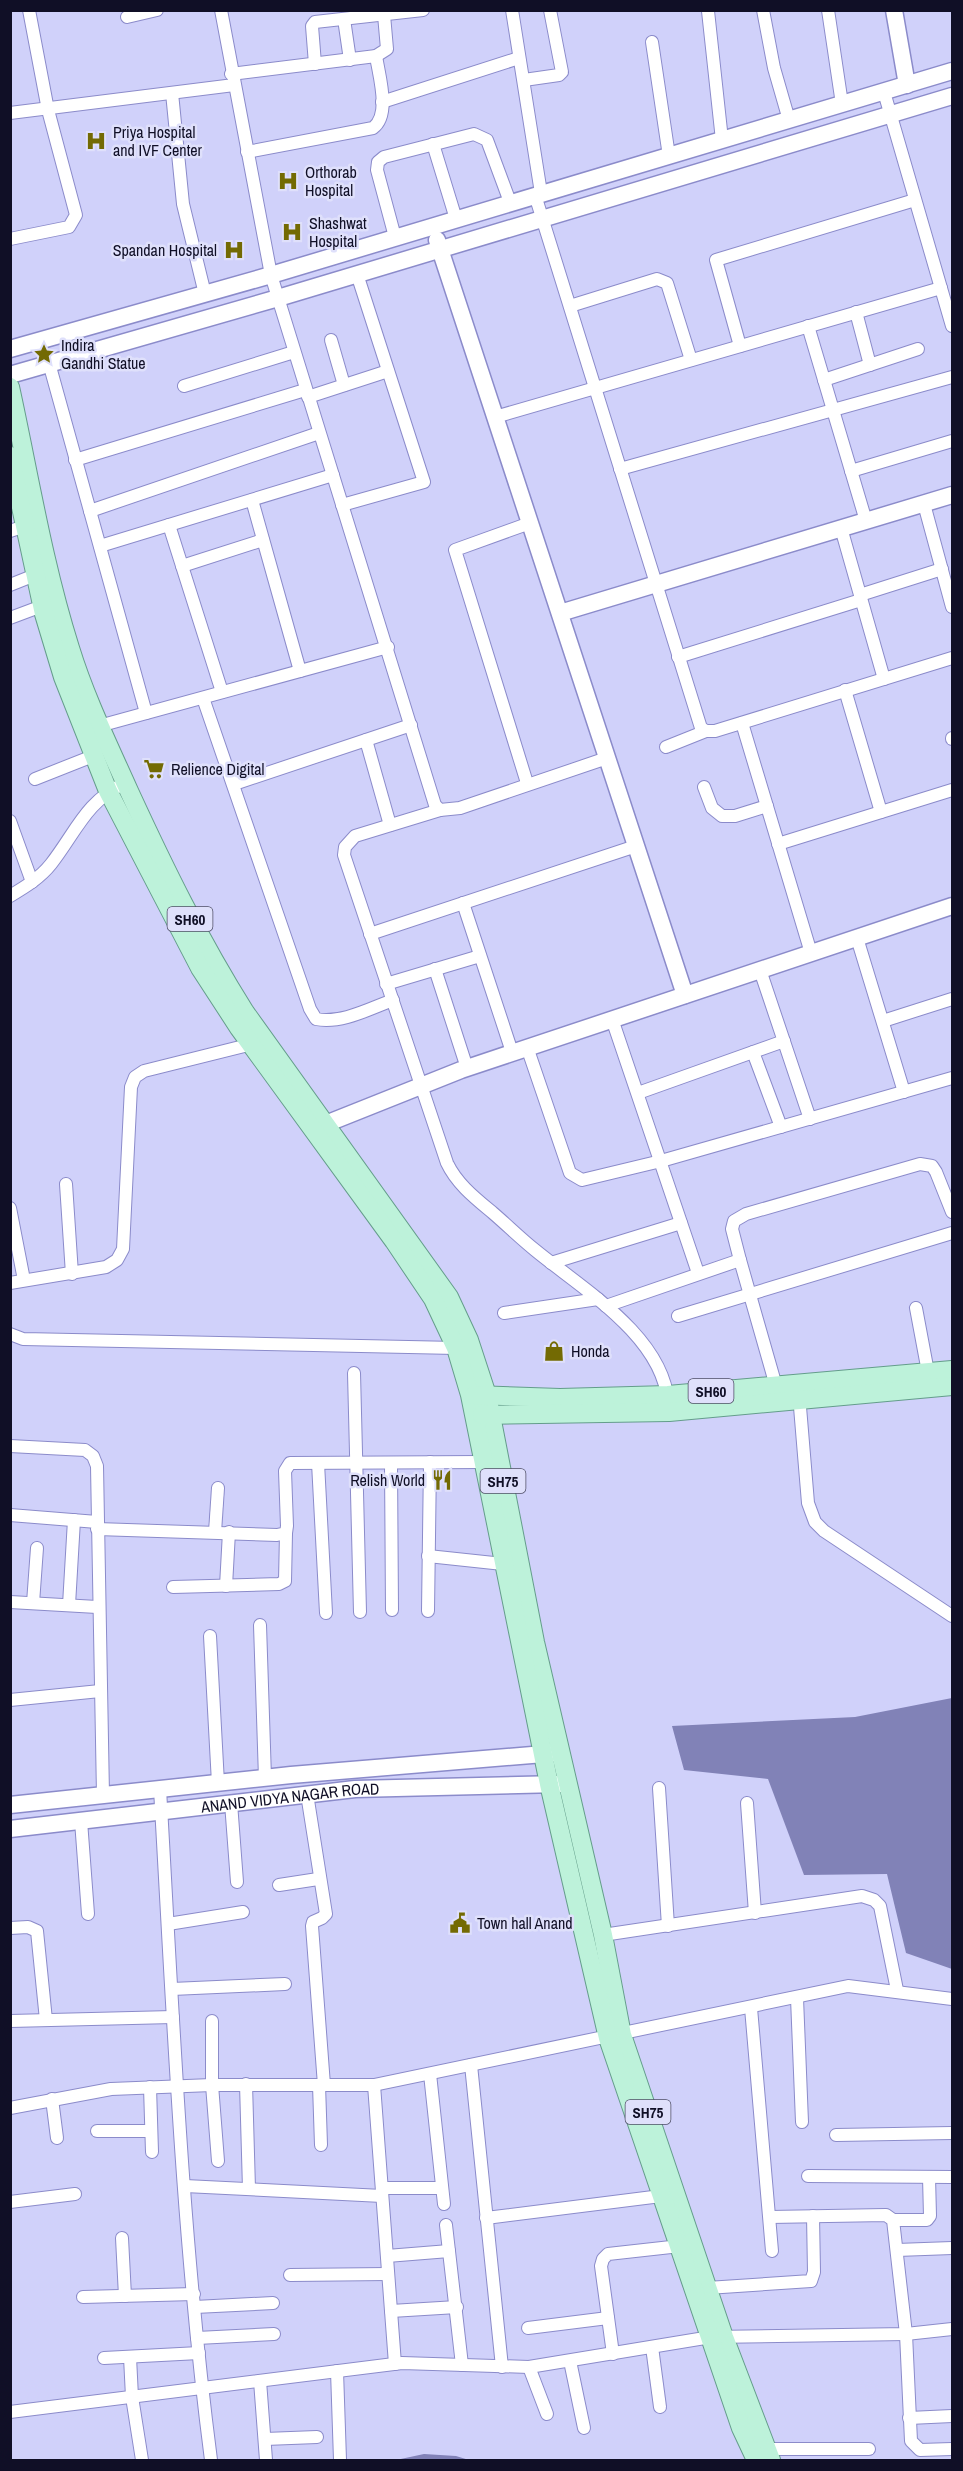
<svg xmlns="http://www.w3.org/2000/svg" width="963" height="2471" font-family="'Archivo Narrow',sans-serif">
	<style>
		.water { fill: #8182b7 }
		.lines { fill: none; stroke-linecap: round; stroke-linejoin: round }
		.street-casing { stroke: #8b8bca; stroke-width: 14 }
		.secondary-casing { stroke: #8b8bca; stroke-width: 19 }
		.primary-casing { stroke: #649d8b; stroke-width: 20 }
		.street { stroke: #fff; stroke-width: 12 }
		.secondary { stroke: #fff; stroke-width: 16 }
		.primary { stroke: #bdf2da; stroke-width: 18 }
		.labels { text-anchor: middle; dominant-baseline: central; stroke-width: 5; stroke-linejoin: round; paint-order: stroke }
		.shield { fill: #dfe0fb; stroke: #4e4e66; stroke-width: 1.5 }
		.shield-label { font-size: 15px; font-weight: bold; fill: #100f26 }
		.poi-label { font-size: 16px; fill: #100f26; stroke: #dfe0fb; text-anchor: start }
		.street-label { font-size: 16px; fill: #100f26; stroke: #dfe0fb }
	</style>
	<rect width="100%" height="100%" fill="#d0d1fa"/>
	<g class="water">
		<path d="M952,1698V1969L906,1953L887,1874L804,1875L768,1779L684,1770L672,1726L855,1717Z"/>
		<path d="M424,2454L456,2456L469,2460H396Z"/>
	</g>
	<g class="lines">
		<g class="street-casing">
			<g id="street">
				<path d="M221,10L271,275L435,805L440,810L460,808L607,758"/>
				<path d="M512,10L541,193"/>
				<path d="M763,10L774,68L789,120"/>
				<path d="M828,10L842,104"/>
				<path d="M708,11L722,140"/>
				<path d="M127,17L157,10"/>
				<path d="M344,19L350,60"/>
				<path d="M652,42L669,156"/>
				<path d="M315,64L312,26L315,22L423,10"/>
				<path d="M231,74L376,56L387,49L384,15"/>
				<path d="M524,80L559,75L562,72L550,10"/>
				<path d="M884,92L952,326"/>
				<path d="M172,93L183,204L205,294"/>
				<path d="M382,102L519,58"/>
				<path d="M10,113L234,85"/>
				<path d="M433,144L456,219"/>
				<path d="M247,152L373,128C391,115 379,76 376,56"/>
				<path d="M535,195L701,728L706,731H715L952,658"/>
				<path d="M395,237L377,170L378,162L384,157L474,134L487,140L510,202"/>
				<path d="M10,239L69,227L76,215L48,110L29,10"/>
				<path d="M570,306L657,279L667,283L691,360"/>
				<path d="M856,312L870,365"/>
				<path d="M808,326L866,521"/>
				<path d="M331,340L344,385"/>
				<path d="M740,346L716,260L915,200"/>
				<path d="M49,363L146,713"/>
				<path d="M824,380L918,349"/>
				<path d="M184,386L294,352"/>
				<path d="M308,397L388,371"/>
				<path d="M495,417L941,288"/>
				<path d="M75,460L305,390"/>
				<path d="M620,469L952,377"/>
				<path d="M851,471L952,441"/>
				<path d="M252,500L300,671"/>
				<path d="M924,504L952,607"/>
				<path d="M342,505L424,482L357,274"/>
				<path d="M90,511L319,433"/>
				<path d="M169,525L222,692"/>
				<path d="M841,528L884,679"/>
				<path d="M10,531L25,526"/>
				<path d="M100,546L333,475"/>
				<path d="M182,566L263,540"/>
				<path d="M10,585L35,575"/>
				<path d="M860,595L942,569"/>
				<path d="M10,618L42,606"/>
				<path d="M678,657L861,600"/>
				<path d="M845,690L881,812"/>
				<path d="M203,698L310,1009L316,1019C341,1024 369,1009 393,1000"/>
				<path d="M742,723L811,953"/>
				<path d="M99,726L388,647"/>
				<path d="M952,738V739"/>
				<path d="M366,740L390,825"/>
				<path d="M666,747L706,731"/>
				<path d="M35,779L93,756"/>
				<path d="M527,783L455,550L530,523"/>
				<path d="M234,784L411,725"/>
				<path d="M704,787L712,808L722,816H735L767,806"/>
				<path d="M440,810L355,836L345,847L344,855L447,1163C457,1184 475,1198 493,1213C507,1225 520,1238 535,1250C581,1288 663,1336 668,1402"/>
				<path d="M10,821L32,882"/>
				<path d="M778,844L952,790"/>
				<path d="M10,896C25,887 40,878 51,864C76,832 86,801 125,783"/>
				<path d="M463,903L512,1052"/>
				<path d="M370,934L636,846"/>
				<path d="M857,938L904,1092"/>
				<path d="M435,969L467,1068"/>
				<path d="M760,970L810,1119"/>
				<path d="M386,984L480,956"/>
				<path d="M612,1019L698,1273"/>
				<path d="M883,1021L952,999"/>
				<path d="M527,1047L570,1173L582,1180L661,1161L952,1078"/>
				<path d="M753,1052L781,1127"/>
				<path d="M638,1093L784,1041"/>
				<path d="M66,1184L72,1274"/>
				<path d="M10,1208L24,1280"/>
				<path d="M551,1263L681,1223"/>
				<path d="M10,1283L106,1267L117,1260L123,1249L131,1087L135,1077L144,1071L256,1043"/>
				<path d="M606,1306L740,1260"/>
				<path d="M916,1308L928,1372"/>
				<path d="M504,1313L598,1299"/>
				<path d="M678,1316L952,1233"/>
				<path d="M10,1334L23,1339L456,1348"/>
				<path d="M354,1373L360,1612"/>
				<path d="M778,1393L740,1260L732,1229L734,1221L746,1214L920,1164L932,1166L936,1172L952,1212"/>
				<path d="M799,1395L808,1503L815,1522L824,1531L952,1616"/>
				<path d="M10,1446L85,1450L93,1456L97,1466L103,1795"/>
				<path d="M318,1463L326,1613"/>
				<path d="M391,1463L392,1610"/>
				<path d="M10,1515L97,1522"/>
				<path d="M97,1529L277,1535L286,1533L287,1526L285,1471L290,1463L482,1462"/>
				<path d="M215,1532L218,1488"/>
				<path d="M428,1556L503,1564"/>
				<path d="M226,1586L229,1532"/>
				<path d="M173,1587L279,1584L285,1581L286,1533"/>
				<path d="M10,1602L97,1607"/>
				<path d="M33,1603L37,1548"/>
				<path d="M69,1605L74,1520"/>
				<path d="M428,1611L430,1462"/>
				<path d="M260,1625L265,1778"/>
				<path d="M210,1636L218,1783"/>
				<path d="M10,1700L100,1691"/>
				<path d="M659,1788L668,1926"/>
				<path d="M160,1789C173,2013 182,2238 211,2460"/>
				<path d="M307,1794L326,1914L322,1918L313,1922L312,1926L324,2085"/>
				<path d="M231,1803L237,1882"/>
				<path d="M747,1803L755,1913"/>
				<path d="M81,1821L88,1914"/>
				<path d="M279,1885L318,1879"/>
				<path d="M168,1924L243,1912"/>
				<path d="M10,1928L28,1927L37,1931L46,2020"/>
				<path d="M603,1935L862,1896L874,1900L880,1906L897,1990"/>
				<path d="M172,1989L285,1984"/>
				<path d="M797,1998L802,2122"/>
				<path d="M751,2008L772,2251"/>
				<path d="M10,2021L173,2017"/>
				<path d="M212,2021V2085L218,2161"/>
				<path d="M471,2065L502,2367"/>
				<path d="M430,2074L444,2204"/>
				<path d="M246,2084L249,2189"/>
				<path d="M319,2085L321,2145"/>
				<path d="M374,2085L395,2364"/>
				<path d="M150,2087L152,2152"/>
				<path d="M52,2099L57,2138"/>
				<path d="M10,2108L111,2089L212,2085H374L848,1986L952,1999"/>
				<path d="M97,2131H151"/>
				<path d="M836,2135L952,2133"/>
				<path d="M808,2176L952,2177"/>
				<path d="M185,2186L382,2196"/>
				<path d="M382,2188H442"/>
				<path d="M10,2202L75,2194"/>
				<path d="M770,2217L886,2215L893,2220L906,2334L911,2441L920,2450L952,2449"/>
				<path d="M486,2218L661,2196"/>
				<path d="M893,2220H927L930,2216L929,2177"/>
				<path d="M446,2225L462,2365"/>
				<path d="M122,2238L125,2296"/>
				<path d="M897,2250L952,2248"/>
				<path d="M387,2256L449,2251"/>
				<path d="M290,2275L388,2274"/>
				<path d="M707,2288L811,2281L814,2272L813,2216"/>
				<path d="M83,2297L194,2294"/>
				<path d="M195,2307L273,2303"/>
				<path d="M391,2311L457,2307"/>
				<path d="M528,2328L608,2318"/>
				<path d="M197,2338L274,2334"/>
				<path d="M652,2347L660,2407"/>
				<path d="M613,2354L601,2266L603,2259L608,2254L680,2246"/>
				<path d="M130,2357L132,2397L142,2460"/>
				<path d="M104,2358L199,2353"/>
				<path d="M570,2361L584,2428"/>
				<path d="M529,2367L547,2414"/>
				<path d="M337,2371L340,2460"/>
				<path d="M260,2381L266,2460"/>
				<path d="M10,2412L402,2363L529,2367L711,2337L906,2334L952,2329"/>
				<path d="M909,2418L952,2416"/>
				<path d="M265,2439L317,2437"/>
				<path d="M767,2449H869"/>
			</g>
		</g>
		<g class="secondary-casing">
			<g id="secondary">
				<path d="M894,10L907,85"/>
				<path d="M437,240L685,995"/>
				<path d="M10,349L271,275L952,71"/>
				<path d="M10,375L278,298L952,96"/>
				<path d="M560,613L952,495"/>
				<path d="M313,1129L461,1070L952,906"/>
				<path d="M10,1805L291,1775L556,1753"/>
				<path id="s1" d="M10,1829L355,1789L560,1784"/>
			</g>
		</g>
		<g class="primary-casing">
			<g id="primary">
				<path d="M10,387C29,474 43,563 70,648C85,697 108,744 129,791C164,867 200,941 245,1012L449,1297L469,1340L487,1395L535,1642L603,1935L622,2035L724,2337L771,2460"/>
				<path d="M10,456L44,614L63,677L108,791L200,968L239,1028L394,1241L433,1299L456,1348L470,1395L549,1784L608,2038L741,2428L756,2460"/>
				<path d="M474,1395L560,1398L668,1395L952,1370"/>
				<path d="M482,1415L669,1412L952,1386"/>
			</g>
		</g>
		<use href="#street" class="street"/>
		<use href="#secondary" class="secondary"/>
		<use href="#primary" class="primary"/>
	</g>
	<defs>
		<g id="hospital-bare" transform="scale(1.62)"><path d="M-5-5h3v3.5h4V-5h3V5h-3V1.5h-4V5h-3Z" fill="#736a03" stroke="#dfe0fb" stroke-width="2.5" paint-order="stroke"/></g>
		<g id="sight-bare" transform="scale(1.62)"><path d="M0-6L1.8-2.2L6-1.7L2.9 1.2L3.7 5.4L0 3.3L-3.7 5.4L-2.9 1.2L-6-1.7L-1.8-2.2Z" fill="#736a03" stroke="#dfe0fb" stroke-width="2.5" paint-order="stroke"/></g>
		<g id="supermarket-bare" transform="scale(1.62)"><path d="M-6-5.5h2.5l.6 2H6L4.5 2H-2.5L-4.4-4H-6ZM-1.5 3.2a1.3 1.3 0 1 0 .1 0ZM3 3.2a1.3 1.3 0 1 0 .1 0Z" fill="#736a03" stroke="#dfe0fb" stroke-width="2.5" paint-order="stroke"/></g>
		<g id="shop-bare" transform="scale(1.62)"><path d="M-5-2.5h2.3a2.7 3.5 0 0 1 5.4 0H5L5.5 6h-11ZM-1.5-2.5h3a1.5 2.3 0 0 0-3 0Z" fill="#736a03" stroke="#dfe0fb" stroke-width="2.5" paint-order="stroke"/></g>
		<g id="restaurant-bare" transform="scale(1.62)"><path d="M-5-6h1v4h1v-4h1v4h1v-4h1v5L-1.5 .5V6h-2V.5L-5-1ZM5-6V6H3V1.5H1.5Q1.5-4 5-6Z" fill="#736a03" stroke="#dfe0fb" stroke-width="2.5" paint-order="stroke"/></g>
		<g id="civic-bare" transform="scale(1.62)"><path d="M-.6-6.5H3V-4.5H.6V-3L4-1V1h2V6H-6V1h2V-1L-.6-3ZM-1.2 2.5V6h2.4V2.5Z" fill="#736a03" stroke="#dfe0fb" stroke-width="2.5" paint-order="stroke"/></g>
	</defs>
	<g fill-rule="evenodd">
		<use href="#hospital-bare" x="96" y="141"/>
		<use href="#hospital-bare" x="288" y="181"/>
		<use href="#hospital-bare" x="292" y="232"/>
		<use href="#hospital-bare" x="234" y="250"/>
		<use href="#sight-bare" x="44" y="354"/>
		<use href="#supermarket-bare" x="154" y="769"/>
		<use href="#shop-bare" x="554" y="1351"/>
		<use href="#restaurant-bare" x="442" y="1480"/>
		<use href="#civic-bare" x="460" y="1923"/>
	</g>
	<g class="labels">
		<g class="shield">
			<rect x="167.5" y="907" width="45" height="24" rx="4.5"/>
			<rect x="688.5" y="1379" width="45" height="24" rx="4.5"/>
			<rect x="480.5" y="1469" width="45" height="24" rx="4.5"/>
			<rect x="625.5" y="2100" width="45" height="24" rx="4.5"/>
		</g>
		<g class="shield-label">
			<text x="190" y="919">SH60</text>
			<text x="711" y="1391">SH60</text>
			<text x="503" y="1481">SH75</text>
			<text x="648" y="2112">SH75</text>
		</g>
		<g class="poi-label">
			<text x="113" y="132">Priya Hospital<tspan x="113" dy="18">and IVF Center</tspan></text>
			<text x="305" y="172">Orthorab<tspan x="305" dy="18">Hospital</tspan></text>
			<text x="309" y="223">Shashwat<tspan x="309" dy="18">Hospital</tspan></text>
			<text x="217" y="250" text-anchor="end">Spandan Hospital</text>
			<text x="61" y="345">Indira<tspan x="61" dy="18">Gandhi Statue</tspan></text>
			<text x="171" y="769">Relience Digital</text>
			<text x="571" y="1351">Honda</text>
			<text x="425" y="1480" text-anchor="end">Relish World</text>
			<text x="477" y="1923">Town hall Anand</text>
		</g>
		<g class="street-label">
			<text stroke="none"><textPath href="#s1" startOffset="282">ANAND VIDYA NAGAR ROAD</textPath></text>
		</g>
	</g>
	<rect width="963" height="2471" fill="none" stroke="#100f26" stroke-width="24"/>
</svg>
